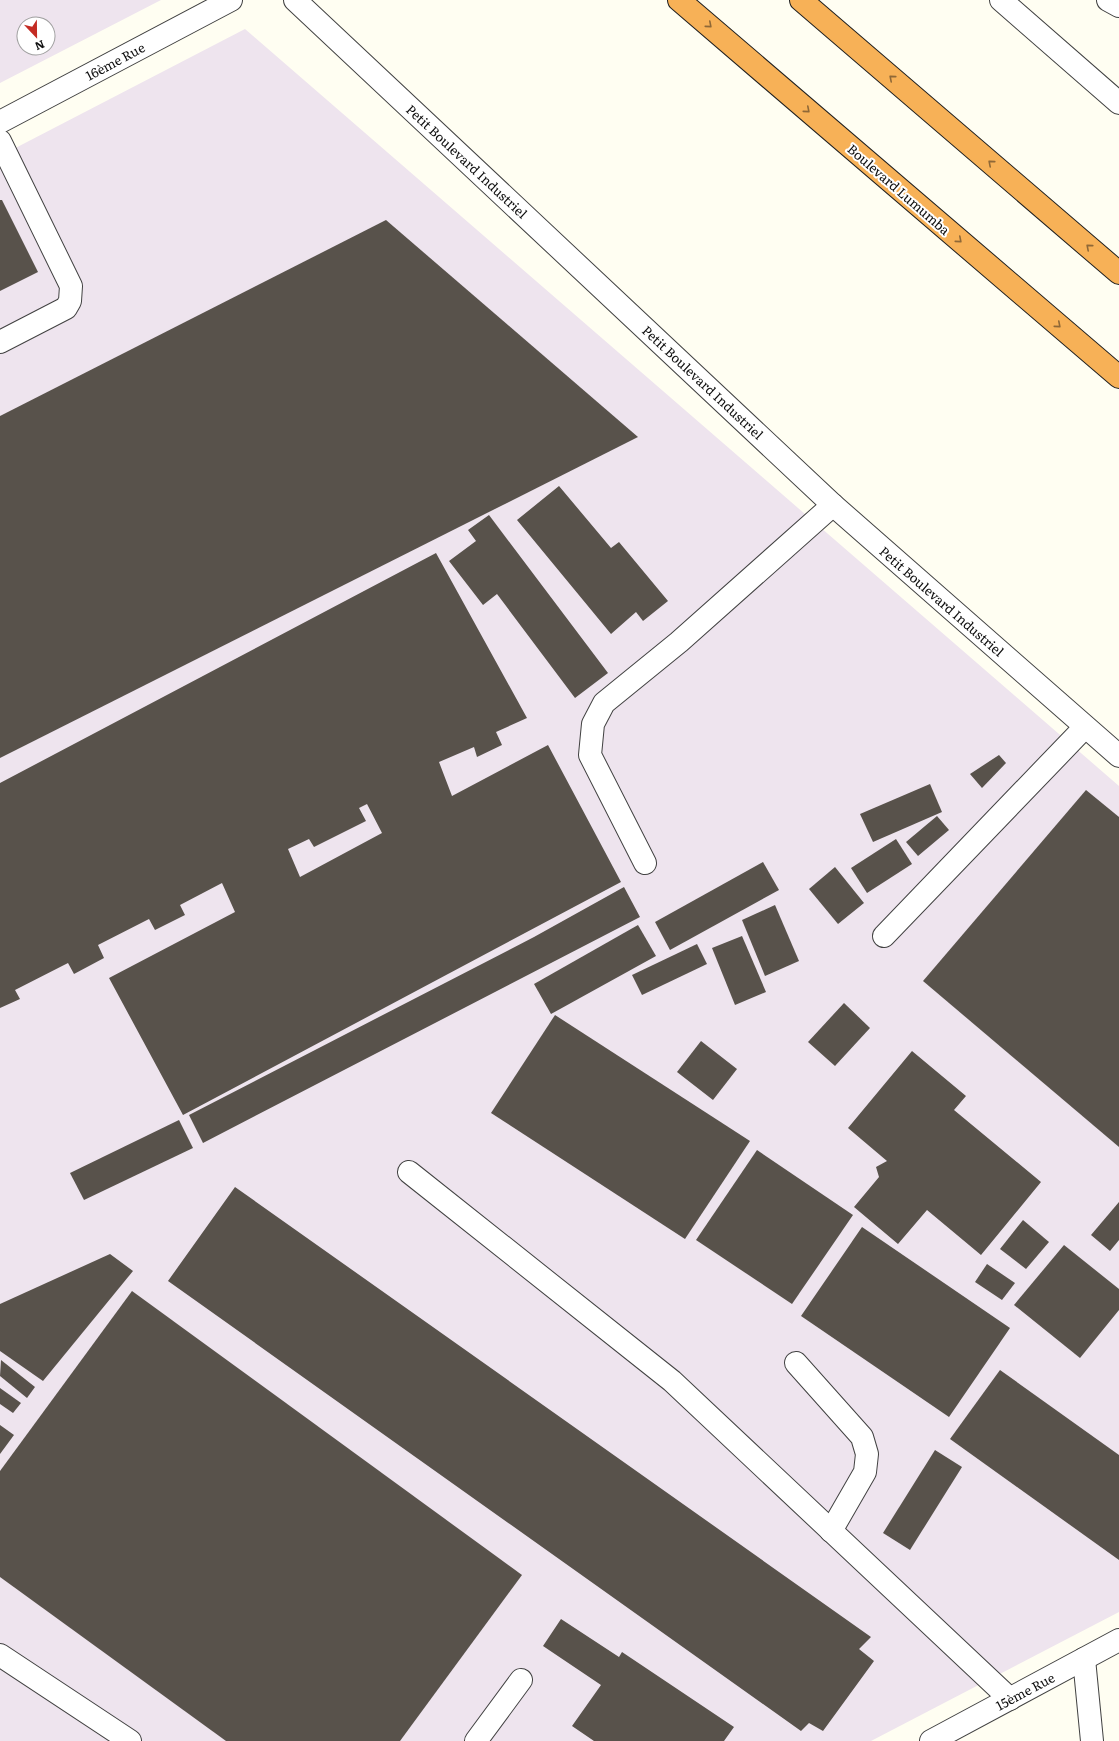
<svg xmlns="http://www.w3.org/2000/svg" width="1119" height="1741" font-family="Literata,serif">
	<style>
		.industrial { fill: #eee4ee; fill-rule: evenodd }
		.building { fill: #58524b; fill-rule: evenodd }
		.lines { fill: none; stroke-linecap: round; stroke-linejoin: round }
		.minor-casing { stroke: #424242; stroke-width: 24 }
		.highway-casing { stroke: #202020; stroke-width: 24 }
		.minor { stroke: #fff; stroke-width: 22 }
		.highway { stroke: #f7b157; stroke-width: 22 }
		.oneway { stroke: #8f6837 }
		.labels { text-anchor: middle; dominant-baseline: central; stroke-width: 4; stroke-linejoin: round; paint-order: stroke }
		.street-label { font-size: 13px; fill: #0f0f0f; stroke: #fff }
	</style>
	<rect width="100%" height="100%" fill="#fffef2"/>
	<g class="industrial">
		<path d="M0,0H161L0,83ZM24,24H48V48H24Z"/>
		<path d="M245,29L1119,786V1612L871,1741H0V156Z"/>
	</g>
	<g class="building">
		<path d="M0,200H2L38,272L0,291Z"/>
		<path d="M386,220L638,437L0,758V416Z"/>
		<path d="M559,486L611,548L619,542L668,601L643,621L636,612L611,634L517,520Z"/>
		<path d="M489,515L608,673L575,698L497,594L483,605L449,561L476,541L468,530Z"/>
		<path d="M436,553L527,718L496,732L502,745L477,757L474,747L439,762L452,796L548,745L621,882L183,1115L109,978L235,912L222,883L180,905L185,915L155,930L149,919L98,945L104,958L74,974L68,963L15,990L20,999L0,1008V783ZM367,804L382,833L300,877L288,849L309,839L314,847L366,821L359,808Z"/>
		<path d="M999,755L1006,763L982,788L970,774Z"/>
		<path d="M930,784L942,812L873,842L860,814Z"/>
		<path d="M1086,790L1119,817V1147L923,981Z"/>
		<path d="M937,816L949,830L918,856L906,842Z"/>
		<path d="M896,839L912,864L867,893L851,868Z"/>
		<path d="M763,862L779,890L670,950L655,922Z"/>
		<path d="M835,867L864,903L838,924L809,889Z"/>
		<path d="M624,887L640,917L203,1143L189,1115L534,937Z"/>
		<path d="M775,905L799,961L765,976L742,920Z"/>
		<path d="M638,925L656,956L551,1014L534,984Z"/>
		<path d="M742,936L766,992L735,1005L712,948Z"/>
		<path d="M697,944L707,964L642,995L632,975Z"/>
		<path d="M844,1003L870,1028L835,1066L808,1042Z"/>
		<path d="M555,1015L750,1141L685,1239L491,1113Z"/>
		<path d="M701,1041L737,1069L713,1100L677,1072Z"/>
		<path d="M912,1051L966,1096L954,1110L1041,1182L981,1255L927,1210L898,1244L854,1207L879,1177L876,1167L887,1161L848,1128Z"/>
		<path d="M179,1120L193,1148L84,1200L70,1173Z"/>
		<path d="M757,1150L853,1215L792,1304L696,1240Z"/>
		<path d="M235,1187L871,1637L859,1649L874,1661L823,1731L809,1723L801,1731L168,1281Z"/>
		<path d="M1119,1202V1240L1110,1251L1091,1235Z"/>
		<path d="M1023,1220L1049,1242L1026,1269L1000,1249Z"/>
		<path d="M862,1227L1010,1328L949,1417L801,1316Z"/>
		<path d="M1064,1245L1119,1289V1310L1080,1358L1014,1305Z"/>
		<path d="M110,1254L133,1271L43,1381L0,1351V1304Z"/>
		<path d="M987,1264L1015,1283L1002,1300L975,1282Z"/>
		<path d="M132,1291L522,1575L400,1741H226L0,1577V1471Z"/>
		<path d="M1,1360L35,1387L27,1398L0,1376Z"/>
		<path d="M1000,1370L1119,1455V1560L950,1439Z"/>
		<path d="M0,1388L21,1403L13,1413L0,1404Z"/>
		<path d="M0,1425L14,1435L0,1454Z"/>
		<path d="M935,1450L962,1467L910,1550L883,1533Z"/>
		<path d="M561,1619L619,1657L622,1652L734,1727L724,1741H594L572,1726L601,1685L543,1646Z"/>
	</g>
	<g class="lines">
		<g class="minor-casing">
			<g id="minor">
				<path d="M295,0L833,505L1119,756"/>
				<path d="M1001,0L1119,103"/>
				<path d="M1108,0L1119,6"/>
				<path d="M0,122L231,0"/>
				<path d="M0,141L71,286L70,301L66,308L0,342"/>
				<path d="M645,863L590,755L593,724L604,703L679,642L833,505"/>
				<path d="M884,936L1085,727"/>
				<path d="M409,1172L672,1381L1010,1699"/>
				<path d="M796,1363L862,1437L867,1454L865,1472L831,1531"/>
				<path d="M0,1655L130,1741"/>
				<path d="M1084,1659L1092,1741"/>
				<path d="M476,1741L521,1680"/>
				<path d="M931,1741L1119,1640"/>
			</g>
		</g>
		<g class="highway-casing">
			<g id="highway">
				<path d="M679,0L1119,377"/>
				<path d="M801,0L1119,273"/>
			</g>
		</g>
		<use href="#minor" class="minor"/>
		<use href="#highway" class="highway"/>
	</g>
	<defs><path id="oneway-chevron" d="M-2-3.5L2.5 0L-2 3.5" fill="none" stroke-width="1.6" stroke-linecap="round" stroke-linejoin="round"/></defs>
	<g class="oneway">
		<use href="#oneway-chevron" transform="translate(709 25) rotate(41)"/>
		<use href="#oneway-chevron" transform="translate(892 78) rotate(-139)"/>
		<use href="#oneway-chevron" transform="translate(807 110) rotate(41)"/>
		<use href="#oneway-chevron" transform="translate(991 163) rotate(-139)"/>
		<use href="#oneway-chevron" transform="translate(959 240) rotate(41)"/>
		<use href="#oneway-chevron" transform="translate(1089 247) rotate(-139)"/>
		<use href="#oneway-chevron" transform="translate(1058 325) rotate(41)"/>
	</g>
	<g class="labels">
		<g class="street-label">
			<text transform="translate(115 61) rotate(-28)">16ème Rue</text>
			<text transform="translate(467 161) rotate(43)">Petit Boulevard Industriel</text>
			<text transform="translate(899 189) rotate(41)">Boulevard Lumumba</text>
			<text transform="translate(703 382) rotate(43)">Petit Boulevard Industriel</text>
			<text transform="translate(942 601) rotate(41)">Petit Boulevard Industriel</text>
			<text transform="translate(1025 1691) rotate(-28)">15ème Rue</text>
		</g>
	</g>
	<g transform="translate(36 36) rotate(158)"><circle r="19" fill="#ffffff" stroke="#9f9f9f"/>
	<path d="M0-3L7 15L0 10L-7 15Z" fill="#c42b23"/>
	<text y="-6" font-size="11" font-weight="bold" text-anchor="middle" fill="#0f0f0f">N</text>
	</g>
</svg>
